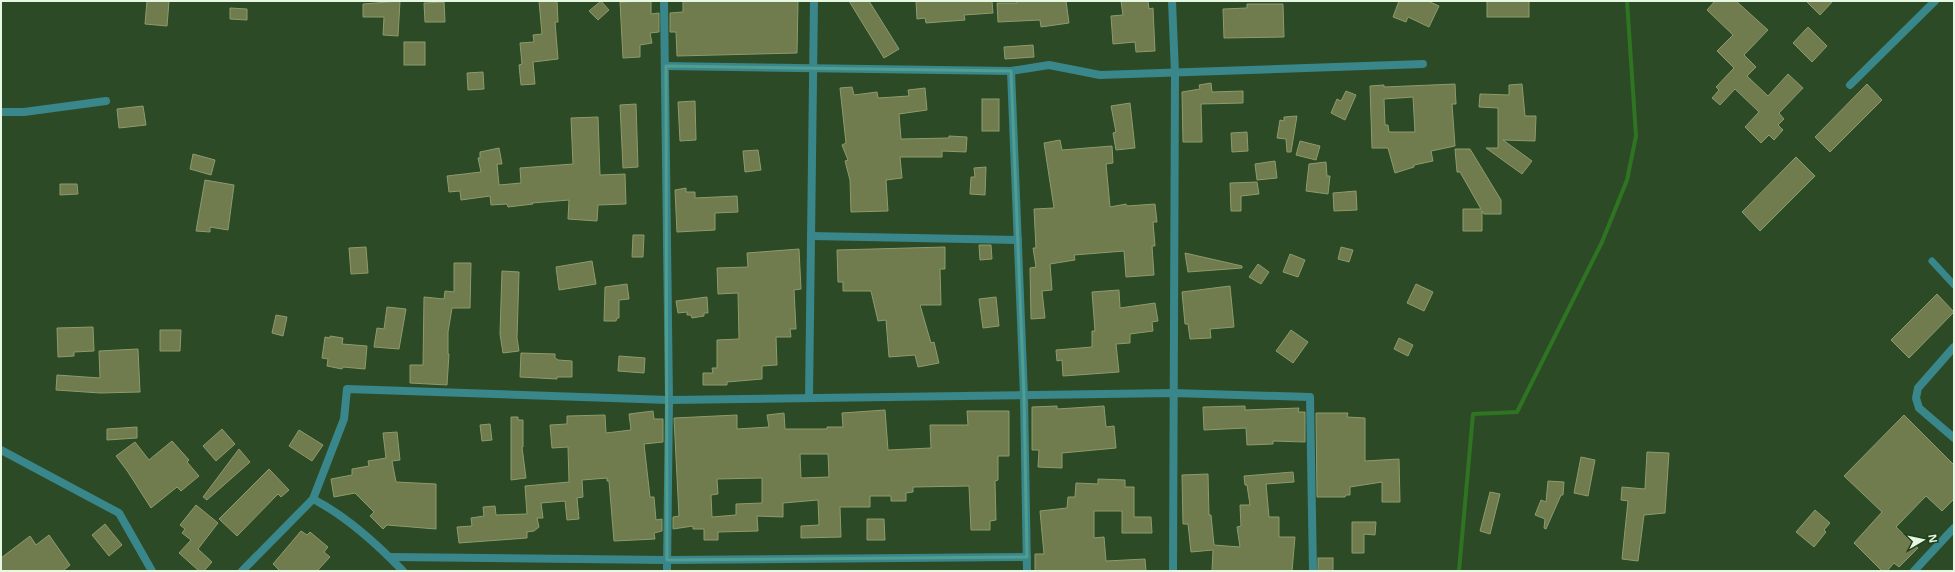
<svg xmlns="http://www.w3.org/2000/svg" width="1955" height="572" font-family="'Noto Sans',sans-serif">
	<style>
		.lines { fill: none; stroke-linecap: round; stroke-linejoin: round }
		.stream { stroke: #2f7422; stroke-width: 4 }
		.building { fill: #707c4e; stroke: #8e9b6b; fill-rule: evenodd }
		.lane { stroke: #39868b; stroke-width: 7 }
		.street { stroke: #39868b; stroke-width: 8 }
		.marked { fill: none; stroke: #509d91; stroke-width: 3; stroke-linejoin: round }
	</style>
	<rect width="100%" height="100%" fill="#2c4a26"/>
	<g class="lines">
		<path class="stream" d="M1459,571L1473,414L1517,412L1602,242L1627,180L1636,136L1627,1"/>
	</g>
	<g class="building">
		<path d="M147,1H169L167,26L145,24Z"/>
		<path d="M400,1L398,36L383,35L384,17H363V4Z"/>
		<path d="M539,1H557L558,22H555L558,59L533,62L535,84L521,85L519,65L522,64L520,43L534,42L533,35L542,34Z"/>
		<path d="M601,1L609,10L598,20L589,11Z"/>
		<path d="M651,1V14L659,13V32L650,33L652,43L640,45V57L623,58L620,2Z"/>
		<path d="M683,1H798L797,53L677,56L676,32H670V13L683,12Z"/>
		<path d="M849,1H869L899,49L884,58Z"/>
		<path d="M916,1H992L993,13L964,15L965,20L926,23L925,18L917,19Z"/>
		<path d="M1017,1H1066L1069,23L1041,27L1040,20L998,22L997,3H1017Z"/>
		<path d="M1121,1H1148L1149,9L1153,8L1155,51L1136,52L1135,42L1113,44L1111,16L1123,15Z"/>
		<path d="M1399,1H1428L1439,6L1429,27L1408,17L1406,22L1393,17Z"/>
		<rect x="1487" y="1" width="42" height="16"/>
		<path d="M1715,1H1736L1768,30L1744,55L1756,67L1747,76L1768,96L1788,74L1803,88L1779,113L1784,119L1778,125L1783,130L1774,140L1769,135L1761,143L1745,127L1759,112L1735,89L1720,105L1712,98L1719,90L1716,87L1734,68L1717,51L1733,35L1707,10Z"/>
		<path d="M1806,1H1833L1820,15Z"/>
		<path d="M444,2L445,22H425L424,3Z"/>
		<path d="M1247,4H1283L1284,37L1224,38L1223,9L1247,8Z"/>
		<path d="M230,8L247,9V20L230,19Z"/>
		<path d="M1808,27L1827,46L1812,62L1793,43Z"/>
		<rect x="404" y="42" width="21" height="23"/>
		<path d="M1033,45L1034,57L1005,59L1004,47Z"/>
		<path d="M483,72L484,89L468,90L467,73Z"/>
		<path d="M1211,83L1212,92L1243,91V103L1201,104L1202,142H1183L1182,92L1200,89L1199,85Z"/>
		<path d="M1455,84L1456,104H1452L1455,146L1431,151L1433,161L1414,165V167L1395,173L1388,148H1372L1370,86L1384,85V87ZM1413,97L1415,132H1389L1388,125H1385L1384,99Z"/>
		<path d="M1522,84L1525,116H1536L1535,141L1503,140L1532,161L1522,174L1486,148H1498V108L1479,107L1480,94L1509,95V85Z"/>
		<path d="M1867,84L1882,100L1830,152L1815,137Z"/>
		<path d="M852,87L854,95L877,92L878,98L909,96L908,90L925,88L927,110L899,114L901,139L949,138V136L967,137L966,152L942,151V157H900L902,178L886,180L888,211L851,212L850,180L845,161L848,160L842,145L846,143L840,88Z"/>
		<path d="M1346,91L1356,95L1345,120L1331,113L1337,99L1341,101Z"/>
		<rect x="982" y="99" width="17" height="32"/>
		<path d="M695,101L696,140L680,141L678,102Z"/>
		<path d="M1130,103L1135,148L1116,150L1113,133L1116,132L1111,106Z"/>
		<path d="M636,104L638,167L623,168L620,105Z"/>
		<path d="M143,106L146,125L119,128L117,109Z"/>
		<path d="M1297,116L1291,152H1287L1286,139L1277,138L1280,120L1284,121V117Z"/>
		<path d="M598,117L600,175L625,174L626,204L598,205L597,221L568,219L569,200L532,203L533,204L508,207L507,204L491,205L490,196L461,200L460,191L449,192L447,176L481,172L478,158H480V152L499,148L502,164H497L499,185L521,183L520,168L573,164L571,118Z"/>
		<path d="M1247,132L1248,151L1232,152L1231,133Z"/>
		<path d="M1060,140L1062,150L1112,146L1113,163L1106,164L1110,207L1126,204L1127,206L1155,204L1157,222H1153L1155,246H1152L1154,275L1126,277L1124,251L1074,255L1075,260L1050,264L1052,290L1042,291L1045,318L1031,319L1030,268L1036,267L1033,248H1036L1034,209L1054,208L1044,143Z"/>
		<path d="M1300,141L1320,146L1316,160L1296,155Z"/>
		<path d="M1455,149H1470L1501,200V214H1484L1482,211V231H1463V209H1481L1460,172H1457Z"/>
		<path d="M758,150L761,170L745,172L743,151Z"/>
		<path d="M193,154L215,160L211,175L190,169Z"/>
		<path d="M1796,157L1815,176L1760,231L1742,212Z"/>
		<path d="M1275,161L1277,178L1257,180L1255,164Z"/>
		<path d="M1326,162L1327,176H1330L1328,194L1306,191L1309,164Z"/>
		<path d="M986,167L985,195L970,194L971,177H975L974,168Z"/>
		<path d="M205,180L234,185L228,230L210,227V232L196,231Z"/>
		<path d="M1257,182L1259,194L1241,196V211H1231L1230,183Z"/>
		<path d="M60,184H77L78,194L60,195Z"/>
		<path d="M686,188V192H695V198L737,196L738,212L715,213V230L677,232L675,190Z"/>
		<path d="M1356,191L1357,210L1334,211L1333,193Z"/>
		<path d="M633,235H644L643,257H632Z"/>
		<path d="M979,245H991L992,259L980,260Z"/>
		<path d="M366,247L368,273L351,274L349,248Z"/>
		<path d="M945,247V269H940L941,305H920L931,343L934,342L939,363L918,367L915,355L889,357L886,320L878,321L871,291H843V282H838L837,250Z"/>
		<path d="M1341,247L1353,250L1349,262L1338,259Z"/>
		<path d="M799,249L801,289L794,290L796,329H790L791,337H776L777,365L762,366V379L727,382V385H703V373H713L712,368H717V340L739,339L738,293L718,294L717,268L748,267L747,253Z"/>
		<path d="M1185,253L1242,266V268L1188,272Z"/>
		<path d="M1290,254L1305,260L1298,277L1283,272Z"/>
		<path d="M592,261L596,284L559,290L556,267Z"/>
		<path d="M454,263H471L470,308H452L448,332V354H449L447,385L410,383V365H423L424,297L444,299L445,291L454,292Z"/>
		<path d="M1258,264L1269,272L1261,284L1249,277Z"/>
		<path d="M502,271L519,272L517,338L519,351L503,353L500,334Z"/>
		<path d="M627,284L629,299L619,300V318H617L616,321H604L605,287Z"/>
		<path d="M1416,284L1433,292L1424,311L1407,303Z"/>
		<path d="M1230,286L1234,327L1210,329L1211,338L1190,339L1188,324H1185L1182,292Z"/>
		<path d="M1119,290L1120,308L1155,303L1158,321L1152,322L1153,331L1130,334V343L1116,344L1119,372L1063,376L1062,360L1057,361L1056,350L1092,347V331H1095L1092,292Z"/>
		<path d="M1937,294L1954,312L1909,358L1891,340Z"/>
		<path d="M707,297L708,313H704V316L692,318L691,315H687V312L678,313L676,301Z"/>
		<path d="M996,297L999,326L983,328L979,299Z"/>
		<path d="M387,307L406,309L399,349L374,347L377,328L384,329Z"/>
		<path d="M276,315L287,317L283,336L272,333Z"/>
		<path d="M93,327L94,351L74,352V356L58,357L57,328Z"/>
		<path d="M160,330H181L180,351H160Z"/>
		<path d="M1291,330L1308,342L1293,363L1276,351Z"/>
		<path d="M330,336L343,338L342,344L367,346L365,369L343,367L342,369L327,366L328,359L322,358L325,337L330,338Z"/>
		<path d="M1399,338L1413,345L1408,356L1394,349Z"/>
		<path d="M138,349L140,392L100,393L56,390L57,375L100,378L99,351Z"/>
		<path d="M521,353L555,354V358L558,360L572,361V377H557V379L520,377Z"/>
		<path d="M619,356L645,358L644,373L618,371Z"/>
		<path d="M1057,406V409L1104,406L1106,427L1114,426L1116,448L1062,453V468L1038,467L1039,450H1032V407Z"/>
		<path d="M1245,406V410L1299,408L1298,412H1305V442L1273,441V444L1247,445L1246,428L1204,430L1203,407Z"/>
		<path d="M885,410L888,450L931,448L930,425H968L967,411H1009V456H998V480L995,481L996,520L990,521V530H971L969,486L913,487V492L906,493V501H891V496H870V507H840L841,537L801,538V526L819,525L818,500L783,503V517L757,516L758,531L718,532V540H704V529H693V526L673,529V517L679,516L674,418L737,415V429L769,427L767,415L784,413L785,429H827V427H843L842,413ZM800,454H828L829,477L801,478ZM762,478V503L736,504V515L712,517L711,495L718,494L717,479Z"/>
		<path d="M653,411L654,419H663V442L644,444L650,497H654L656,520L662,519V531L654,533L655,539L614,541L609,481H607V478L582,480L583,497L577,498L579,519L567,520L565,501L541,503L543,518H537L539,527L534,531L527,532V538L459,543L457,527L472,526L471,518L484,516L483,507L495,506L496,515L527,514L525,486L569,482L568,447L552,448L550,425L567,424V416L605,415L606,433L631,430L629,414Z"/>
		<path d="M1316,413H1348L1347,417L1365,418V461L1399,459L1400,502H1382V482L1350,487V495H1346L1345,497H1317Z"/>
		<path d="M1904,415L1954,465V499L1942,511L1926,496L1896,527L1918,548L1899,567L1894,563L1887,571H1882L1854,543L1882,512L1844,476Z"/>
		<path d="M511,417H518V420H523V447H522L526,478L511,480Z"/>
		<path d="M490,424L492,440L482,441L480,425Z"/>
		<path d="M137,427V438L107,440V429Z"/>
		<path d="M222,429L235,444L216,461L203,446Z"/>
		<path d="M299,430L323,445L312,461L289,446Z"/>
		<path d="M397,432L400,460L392,461L396,482L436,484V529L387,525L383,529L370,516L374,512L355,493L334,497L331,479L352,475V469L369,466L368,461L386,458L383,433Z"/>
		<path d="M172,441L189,460L187,462L199,476L181,491L177,487L151,508L128,472L116,456L135,442L149,460Z"/>
		<path d="M239,449L250,462L207,500L203,497Z"/>
		<path d="M1647,452L1669,453L1665,513L1644,515L1638,561L1622,559L1628,501L1621,500L1622,487L1645,489Z"/>
		<path d="M1581,457L1595,460L1588,496L1574,493Z"/>
		<path d="M269,469L289,490L281,497L278,494L237,536L219,519Z"/>
		<path d="M1293,472L1294,482L1266,484L1269,517H1279V537H1295L1292,571H1212L1213,550L1191,552L1188,524H1183L1182,475L1208,474L1209,515H1211L1214,545L1240,547L1237,527L1241,526L1240,505H1250L1247,485H1245L1244,476Z"/>
		<path d="M1098,479L1125,480V487H1134V517H1151L1152,533H1122V511H1094V538L1104,537L1106,561L1145,559L1146,571H1035V554H1044L1040,511L1067,508L1068,497H1075L1076,483L1098,484Z"/>
		<path d="M1548,481L1564,482L1563,495H1561L1546,529L1544,528L1545,519L1535,515L1541,500L1546,502Z"/>
		<path d="M1490,492L1500,494L1490,534L1480,531Z"/>
		<path d="M196,505L218,523L198,549L212,562L204,571H199L179,553L191,540L182,533L185,529L180,525Z"/>
		<path d="M1815,510L1830,523L1824,530L1826,532L1814,547L1796,532Z"/>
		<path d="M867,519H884L885,540H867Z"/>
		<path d="M1352,522H1376L1375,535L1364,534V553H1352Z"/>
		<path d="M105,524L122,545L109,556L92,535Z"/>
		<path d="M301,531L307,535L310,532L328,547L324,552L330,557L317,571H280L273,564Z"/>
		<path d="M49,535L70,565L63,571H1V558L30,536L36,545Z"/>
		<rect x="1318" y="558" width="15" height="13"/>
	</g>
	<g class="lines">
		<path class="lane" d="M1932,261L1954,285"/>
		<g class="street">
			<path d="M664,1L669,400L667,571"/>
			<path d="M1172,1L1175,73L1173,571"/>
			<path d="M666,66L1011,71L1049,65L1100,75L1423,64"/>
			<path d="M1011,71L1024,396L1027,571"/>
			<path d="M1850,85L1935,1"/>
			<path d="M1,112H24L106,101"/>
			<path d="M811,236L1018,240"/>
			<path d="M1954,347L1918,388L1916,398L1919,408L1954,438"/>
			<path d="M809,398L814,1"/>
			<path d="M1,450L119,513L152,571"/>
			<path d="M313,499C346,516 377,544 403,571"/>
			<path d="M390,557L667,560L1027,557"/>
			<path d="M242,571L313,499L344,419L347,389L669,400L1173,393L1310,397L1313,571"/>
			<path d="M1914,571L1954,528"/>
		</g>
	</g>
	<path class="marked" d="M666,66L1011,71L1024,396L1027,557L667,560Z"/>
	<rect width="1955" height="572" fill="none" stroke="#e6f8e2" stroke-width="4"/>
	<g transform="translate(1923 540) rotate(81)" stroke="#213f1c" stroke-width="3" paint-order="stroke">
	<path d="M0-3L7 15L0 10L-7 15Z" fill="#e6f8e2"/>
	<text y="-6" font-size="11" font-weight="bold" text-anchor="middle" fill="#e6f8e2">N</text>
	</g>
</svg>
